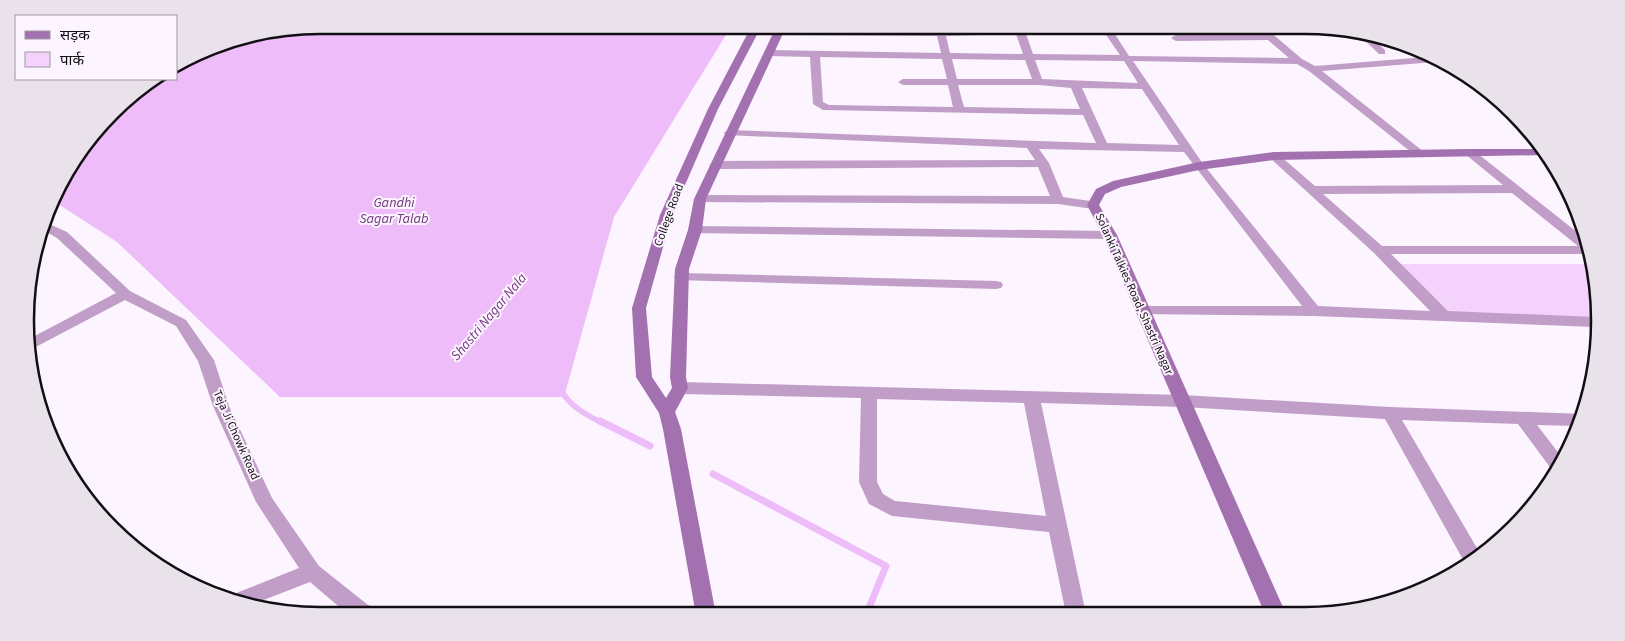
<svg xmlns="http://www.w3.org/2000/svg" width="1625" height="641" font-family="'Source Sans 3','Noto Sans Devanagari',sans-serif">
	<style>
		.green { fill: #f3d2fb }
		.water { fill: #edbcf9 }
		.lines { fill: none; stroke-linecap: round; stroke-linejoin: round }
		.stream-far1 { stroke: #edbcf9; stroke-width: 5.5 }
		.stream { stroke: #edbcf9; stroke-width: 7 }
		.street { fill: #c09ec8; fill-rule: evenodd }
		.secondary { fill: #a371b0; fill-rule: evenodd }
		.labels { text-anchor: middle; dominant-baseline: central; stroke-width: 4; stroke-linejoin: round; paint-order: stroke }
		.street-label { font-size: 12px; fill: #130e14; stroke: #fcf4fe }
		.water-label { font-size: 14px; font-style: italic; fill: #71387f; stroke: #fcf4fe }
		.rim { fill: none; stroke: #130e14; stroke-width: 2.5 }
	</style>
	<rect width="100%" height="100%" fill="#fcf4fe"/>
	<path class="green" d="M1398,264H1591L1598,282L1595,319L1455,317Z"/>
	<path class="water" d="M321,25H732L614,217L564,397H280L117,242L55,202L64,173L126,98L159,79H176V69L225,41Z"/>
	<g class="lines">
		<path class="stream-far1" d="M562,392C571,407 587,415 602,423"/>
		<g class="stream">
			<path d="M600,421L650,446"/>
			<path d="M713,474L886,566L866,615"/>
		</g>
		<g class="street">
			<path d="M934,25H944L945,30L1015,28L1013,25H1023L1024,28L1109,25L1129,56L1289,58L1268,40L1176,41L1171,38L1176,35L1262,34L1251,25H1262L1302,59L1315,66L1426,57L1435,62L1322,71L1424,152L1426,154L1420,157L1416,156L1309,71L1297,64L1133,61L1203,164L1318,306L1430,311L1374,253L1270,158L1268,156L1270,154H1278L1315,186L1503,185L1465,154L1463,152L1469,149L1473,150L1582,236L1588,254H1391L1448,311L1595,317V327L1314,316L1138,314L1136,311L1138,308L1143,306H1302L1184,152L1039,149L1049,163L1063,197L1097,202L1099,205L1093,209L1058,204L696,202L694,199L700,195L1050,196L1038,167L715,169L709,165L715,161L1035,160L1027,148L726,135L724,133L726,131L730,130L1096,143L1083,115L823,110L813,104L810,57L769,56L764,53L769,50L941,53L937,36L778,35L773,32L778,29L936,30ZM1104,32L1120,55L1033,54L1026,34ZM1016,34L1023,54L950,53L946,36ZM820,57L942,59L947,79H903L898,82L903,85H948L953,107L829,105L823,102ZM952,59L1025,60L1032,79H957ZM1035,60L1124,61L1138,83L1042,79ZM958,85H1039L1071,88L1080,109L964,107ZM1082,88L1142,89L1179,145L1107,143ZM1512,193L1578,246H1382L1323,194Z"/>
			<path d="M1356,32L1367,33L1385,50V54H1379Z"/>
			<path d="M47,223L67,232L130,291L186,320L214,360L229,406L272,498L319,566L368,605L379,609L382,616H350L310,582L248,606L228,598L229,596L299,568L256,502L213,406L198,361L176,326L125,300L30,350L29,339L116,293L57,238L45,231Z"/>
			<path d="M695,226L1110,231L1117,235L1110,239L690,233L688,230L690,227Z"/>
			<path d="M681,273L996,281L1001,282L1003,285L1001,288L996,289L676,280L674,277L676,274Z"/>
			<path d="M680,382L1183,395L1390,407L1583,414L1578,426L1537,425L1564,460L1555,474L1518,424L1402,420L1481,555L1466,565L1385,419L1183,407L1041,403L1086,614H1066L1049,532L892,516L869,504L859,482L861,398L680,394L674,392L672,388L674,384ZM877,399L1024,403L1046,516L895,501L883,494L877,482Z"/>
		</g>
		<g class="secondary">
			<path d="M752,25H762L718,109L672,215L646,308L652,377L666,398L672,388L670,377L675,269L688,230L694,199L777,25H787L706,199L702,230L689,269L686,377L688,388L675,412L681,429L716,615H696L663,429L659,413L636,377L632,308L660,215L708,109Z"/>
			<path d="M1469,149H1539L1545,155L1274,160L1199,170L1121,187L1105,194L1099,205L1117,235L1286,614H1265L1103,235L1087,205L1096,189L1113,181L1199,162L1274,152Z"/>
		</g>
	</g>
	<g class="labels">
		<g class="street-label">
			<text transform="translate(669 215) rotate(-70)">College Road</text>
			<text transform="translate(1134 294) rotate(66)">Solanki Talkies Road, Shastri Nagar</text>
			<text transform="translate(236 435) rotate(66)">Teja Ji Chowk Road</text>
		</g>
		<g class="water-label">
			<text x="394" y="203">Gandhi<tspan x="394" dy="16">Sagar Talab</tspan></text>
			<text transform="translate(489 317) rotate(-50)">Shastri Nagar Nala</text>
		</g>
	</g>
	<path d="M0 0H1625V641H0ZM320 34H1305A286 286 0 0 1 1591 320V321A286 286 0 0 1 1305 607H320A286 286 0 0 1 34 321V320A286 286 0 0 1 320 34Z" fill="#e9e2eb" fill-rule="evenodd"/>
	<path class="rim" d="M320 34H1305A286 286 0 0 1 1591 320V321A286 286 0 0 1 1305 607H320A286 286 0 0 1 34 321V320A286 286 0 0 1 320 34Z"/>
	<rect x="15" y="15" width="162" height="65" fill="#fcf4fe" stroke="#9f98a0"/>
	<rect x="25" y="31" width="25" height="8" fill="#a371b0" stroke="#9f98a0"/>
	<text x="60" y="40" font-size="15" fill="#130e14">सड़क</text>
	<rect x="25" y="52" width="25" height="15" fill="#f3d2fb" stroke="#9f98a0"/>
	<text x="60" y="65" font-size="15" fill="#130e14">पार्क</text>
</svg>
